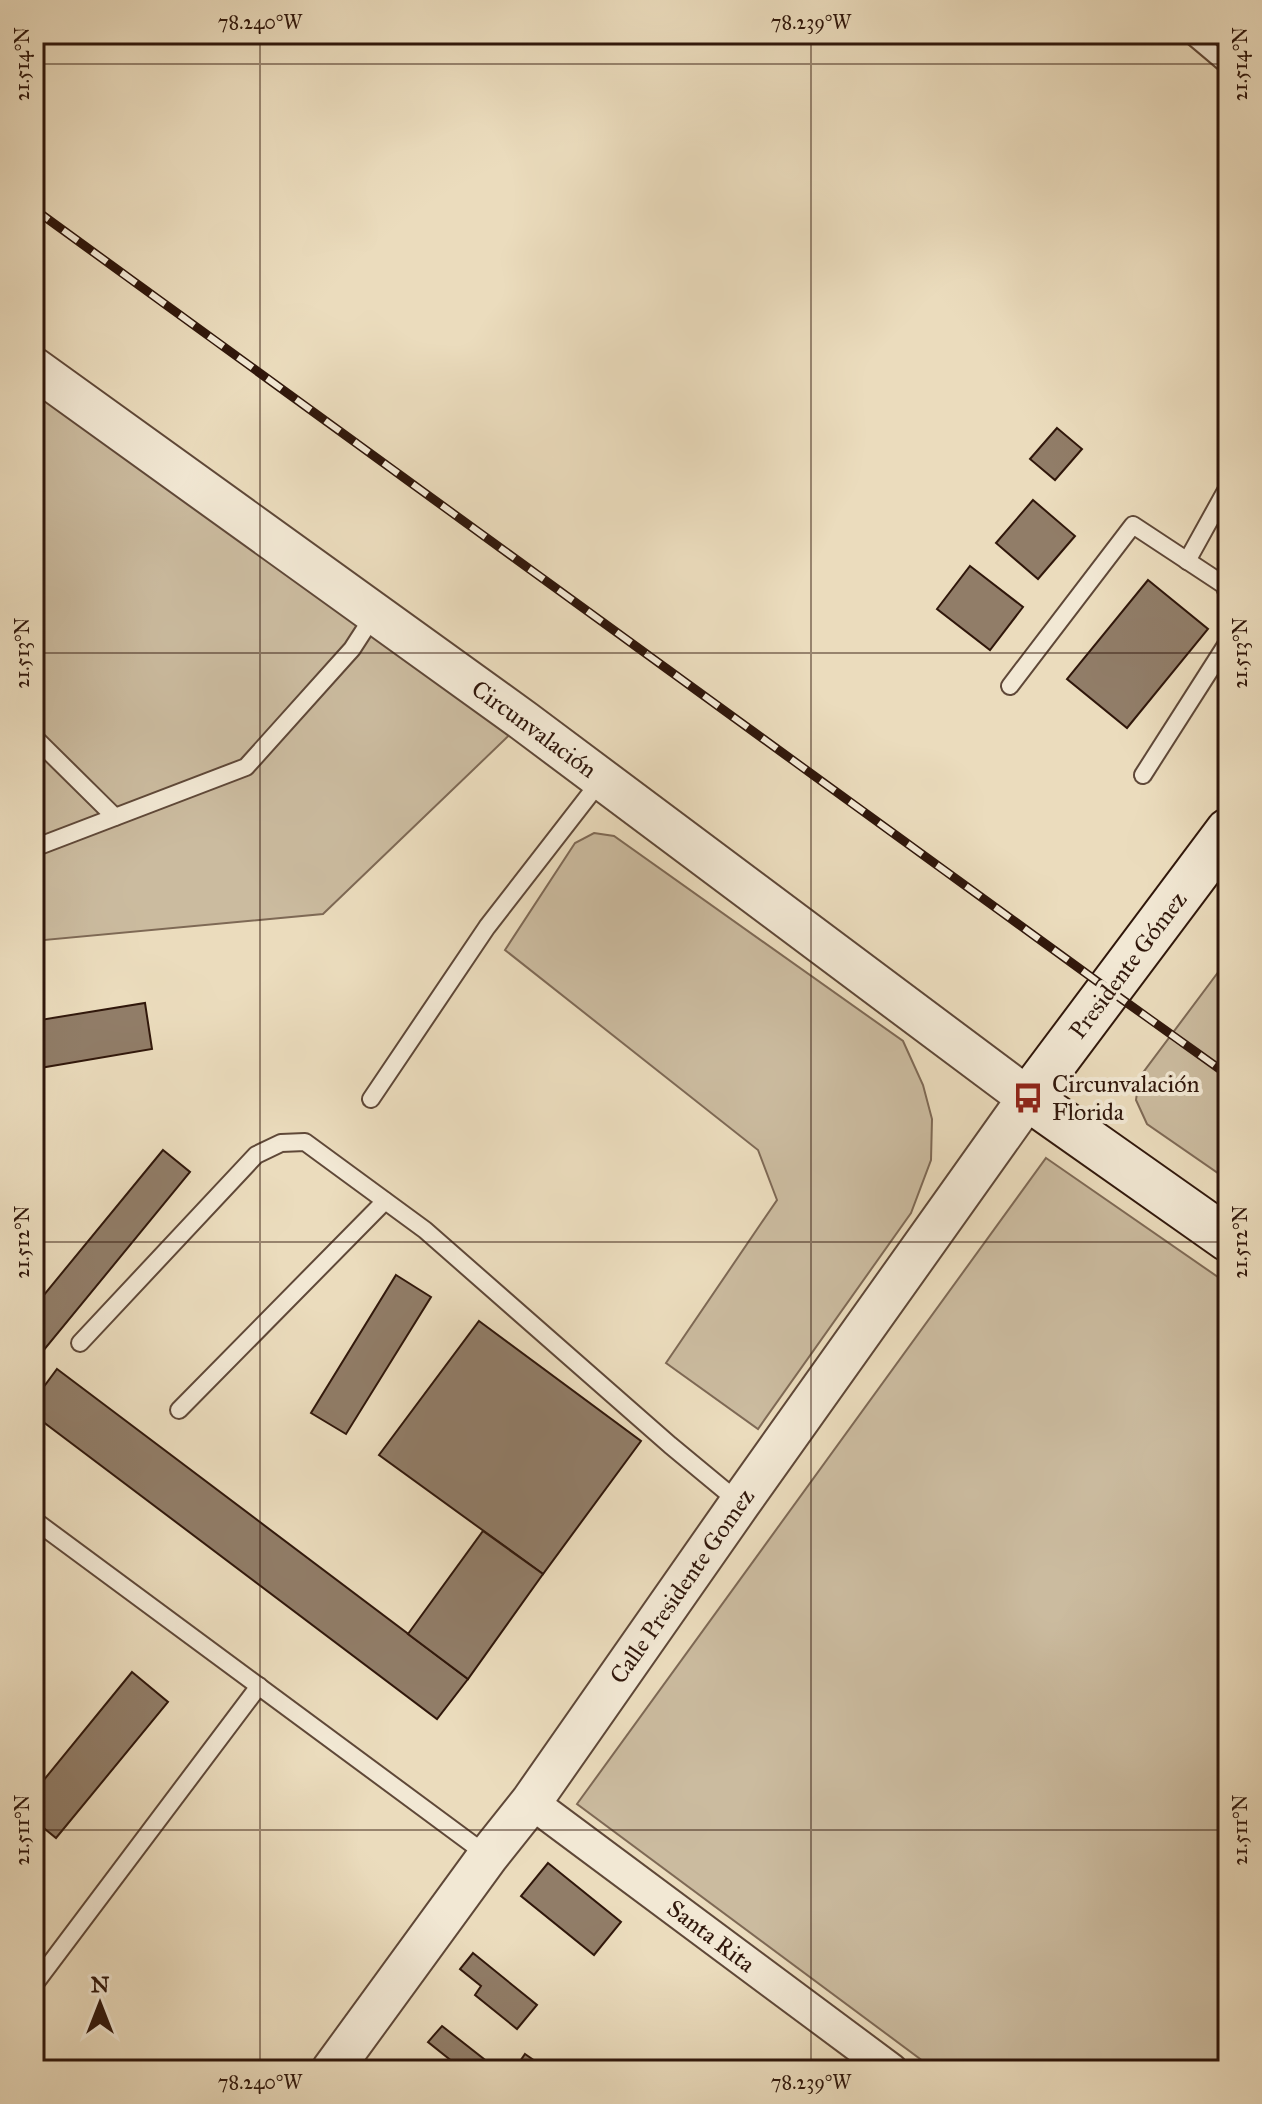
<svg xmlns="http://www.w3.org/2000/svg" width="1262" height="2104" font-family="'IM FELL Great Primer',serif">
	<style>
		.green { fill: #cbbb9f; stroke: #7e6955; stroke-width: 2 }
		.building { fill: #917d68; stroke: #30170b; stroke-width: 2 }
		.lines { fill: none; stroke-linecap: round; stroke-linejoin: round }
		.service-casing { stroke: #5f4838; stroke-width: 20 }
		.minor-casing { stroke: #5f4838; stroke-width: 36 }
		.tertiary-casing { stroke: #5f4838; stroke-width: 44 }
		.secondary-casing { stroke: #30170b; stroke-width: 48 }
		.service { stroke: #f2e8d4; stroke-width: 16 }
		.minor { stroke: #f2e8d4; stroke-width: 32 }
		.tertiary { stroke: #f2e8d4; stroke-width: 40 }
		.secondary { stroke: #f2e8d4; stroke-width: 44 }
		.rail-casing { stroke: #30170b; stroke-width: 9 }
		.rail { stroke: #f2e8d4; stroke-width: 6; stroke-dasharray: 18; stroke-linecap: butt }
		.ticks { fill: none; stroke: #30170b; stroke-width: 2; stroke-opacity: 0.45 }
		.labels { text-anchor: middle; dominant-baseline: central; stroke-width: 8; stroke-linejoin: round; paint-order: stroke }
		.street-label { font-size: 24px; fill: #30170b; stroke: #f2e8d4 }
		.poi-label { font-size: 24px; fill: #30170b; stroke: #f2e8d4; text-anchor: start }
		.neatline { fill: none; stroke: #30170b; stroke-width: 3 }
		.ticks-label { font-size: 20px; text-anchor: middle; fill: #30170b }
	</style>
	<rect width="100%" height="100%" fill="#ebdcbd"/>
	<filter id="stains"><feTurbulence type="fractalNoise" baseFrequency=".0025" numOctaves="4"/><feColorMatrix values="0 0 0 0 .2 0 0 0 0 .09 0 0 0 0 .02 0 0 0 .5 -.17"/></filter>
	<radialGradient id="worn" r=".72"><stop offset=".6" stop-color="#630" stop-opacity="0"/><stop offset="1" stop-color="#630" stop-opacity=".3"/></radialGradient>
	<g class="green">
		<path d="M34,369L524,721L323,914L34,941Z"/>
		<path d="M594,833L614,836L903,1041L923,1085L932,1119L931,1160L911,1213L758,1429L666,1363L777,1200L758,1150L505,950L575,843Z"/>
		<path d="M1228,959V1180L1147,1124L1136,1100L1139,1078Z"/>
		<path d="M1046,1158L1228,1284V2070H935L577,1804Z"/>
	</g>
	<g class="building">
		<path d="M1057,428L1082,449L1055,480L1030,459Z"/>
		<path d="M1033,500L1075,536L1038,579L996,543Z"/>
		<path d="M970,566L1023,607L990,650L937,609Z"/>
		<path d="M1148,580L1208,629L1127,728L1067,679Z"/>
		<path d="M145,1003L152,1049L34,1069V1021Z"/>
		<path d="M163,1150L190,1172L34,1362V1307Z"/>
		<path d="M396,1275L431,1297L346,1434L311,1413Z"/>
		<path d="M479,1321L641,1441L543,1574L379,1455Z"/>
		<path d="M57,1369L468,1679L437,1719L34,1415V1400Z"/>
		<path d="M483,1531L543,1574L468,1679L408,1634Z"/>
		<path d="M132,1672L168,1702L56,1838L34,1820V1792Z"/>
		<path d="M548,1863L621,1922L594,1955L521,1896Z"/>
		<path d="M473,1953L537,2005L517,2029L475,1995L481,1986L460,1969Z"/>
		<path d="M442,2026L498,2070H463L428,2042Z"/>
		<path d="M525,2054L548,2070H514Z"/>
	</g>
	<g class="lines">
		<g class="service-casing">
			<g id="service">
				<path d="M1190,34L1228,66"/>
				<path d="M1187,561L1228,487"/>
				<path d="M1010,686L1133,525L1224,585L1228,595"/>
				<path d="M34,737L115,817"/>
				<path d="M1143,775L1228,642"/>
				<path d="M34,848L246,767L352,649L374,615"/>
				<path d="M371,1099L487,927L601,780"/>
				<path d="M80,1343L256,1155L281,1143L305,1142L425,1230L670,1445L740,1503"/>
				<path d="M179,1410L385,1201"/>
				<path d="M34,1520L487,1855"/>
				<path d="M34,1985L259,1686"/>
			</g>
		</g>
		<g class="minor-casing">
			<path id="minor" d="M531,1802L891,2070"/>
		</g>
		<g class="tertiary-casing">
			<path id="tertiary" d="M34,368L524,721L1028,1098L740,1503L531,1802L488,1856L332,2070"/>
		</g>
		<g class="secondary-casing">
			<path id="secondary" d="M1228,831L1028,1098L1228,1239"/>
		</g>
		<use href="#service" class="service"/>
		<use href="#minor" class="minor"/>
		<use href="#tertiary" class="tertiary"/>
		<use href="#secondary" class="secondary"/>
		<g class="rail-casing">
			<path id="rail" d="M34,209L1109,990L1228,1075"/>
		</g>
		<use href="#rail" class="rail"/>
	</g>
	<path class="ticks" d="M260,34V2070M811,34V2070M34,64H1228M34,653H1228M34,1242H1228M34,1830H1228"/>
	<defs>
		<g id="bus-bare" transform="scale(2.4)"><path d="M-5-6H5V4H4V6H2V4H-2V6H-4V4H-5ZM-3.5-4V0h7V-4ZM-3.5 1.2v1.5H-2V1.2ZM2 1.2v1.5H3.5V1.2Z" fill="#8f2418" stroke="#f2e8d4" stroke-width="2.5" paint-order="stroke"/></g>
	</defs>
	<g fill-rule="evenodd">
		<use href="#bus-bare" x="1028" y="1098"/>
	</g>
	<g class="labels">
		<g class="street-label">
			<text transform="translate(534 729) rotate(36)">Circunvalación</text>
			<text transform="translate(1128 965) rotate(-53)">Presidente Gómez</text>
			<text transform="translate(682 1586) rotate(-55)">Calle Presidente Gomez</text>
			<text transform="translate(711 1936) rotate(37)">Santa Rita</text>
		</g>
		<g class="poi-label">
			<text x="1052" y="1084">Circunvalación<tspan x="1052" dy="28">Florida</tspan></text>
		</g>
	</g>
	<rect width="1262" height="2104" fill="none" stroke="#ebdcbd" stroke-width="88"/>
	<g transform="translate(100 2004)" stroke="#f2e8d4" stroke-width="6" paint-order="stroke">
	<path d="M0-6L14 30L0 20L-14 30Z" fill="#30170b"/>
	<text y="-12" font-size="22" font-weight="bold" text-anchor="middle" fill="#30170b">N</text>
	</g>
	<rect x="44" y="44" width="1174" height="2016" class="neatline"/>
	<g class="ticks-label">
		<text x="260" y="29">78.240°W</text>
		<text x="811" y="29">78.239°W</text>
		<text transform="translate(22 64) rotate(-90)" y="7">21.514°N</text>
		<text transform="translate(1240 64) rotate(-90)" y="7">21.514°N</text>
		<text transform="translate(22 653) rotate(-90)" y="7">21.513°N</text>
		<text transform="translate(1240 653) rotate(-90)" y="7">21.513°N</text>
		<text transform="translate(22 1242) rotate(-90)" y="7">21.512°N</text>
		<text transform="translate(1240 1242) rotate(-90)" y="7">21.512°N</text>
		<text transform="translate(22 1830) rotate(-90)" y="7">21.511°N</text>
		<text transform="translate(1240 1830) rotate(-90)" y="7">21.511°N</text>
		<text x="260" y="2089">78.240°W</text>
		<text x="811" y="2089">78.239°W</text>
	</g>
	<rect width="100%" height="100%" filter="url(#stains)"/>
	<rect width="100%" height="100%" fill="url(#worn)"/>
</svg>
